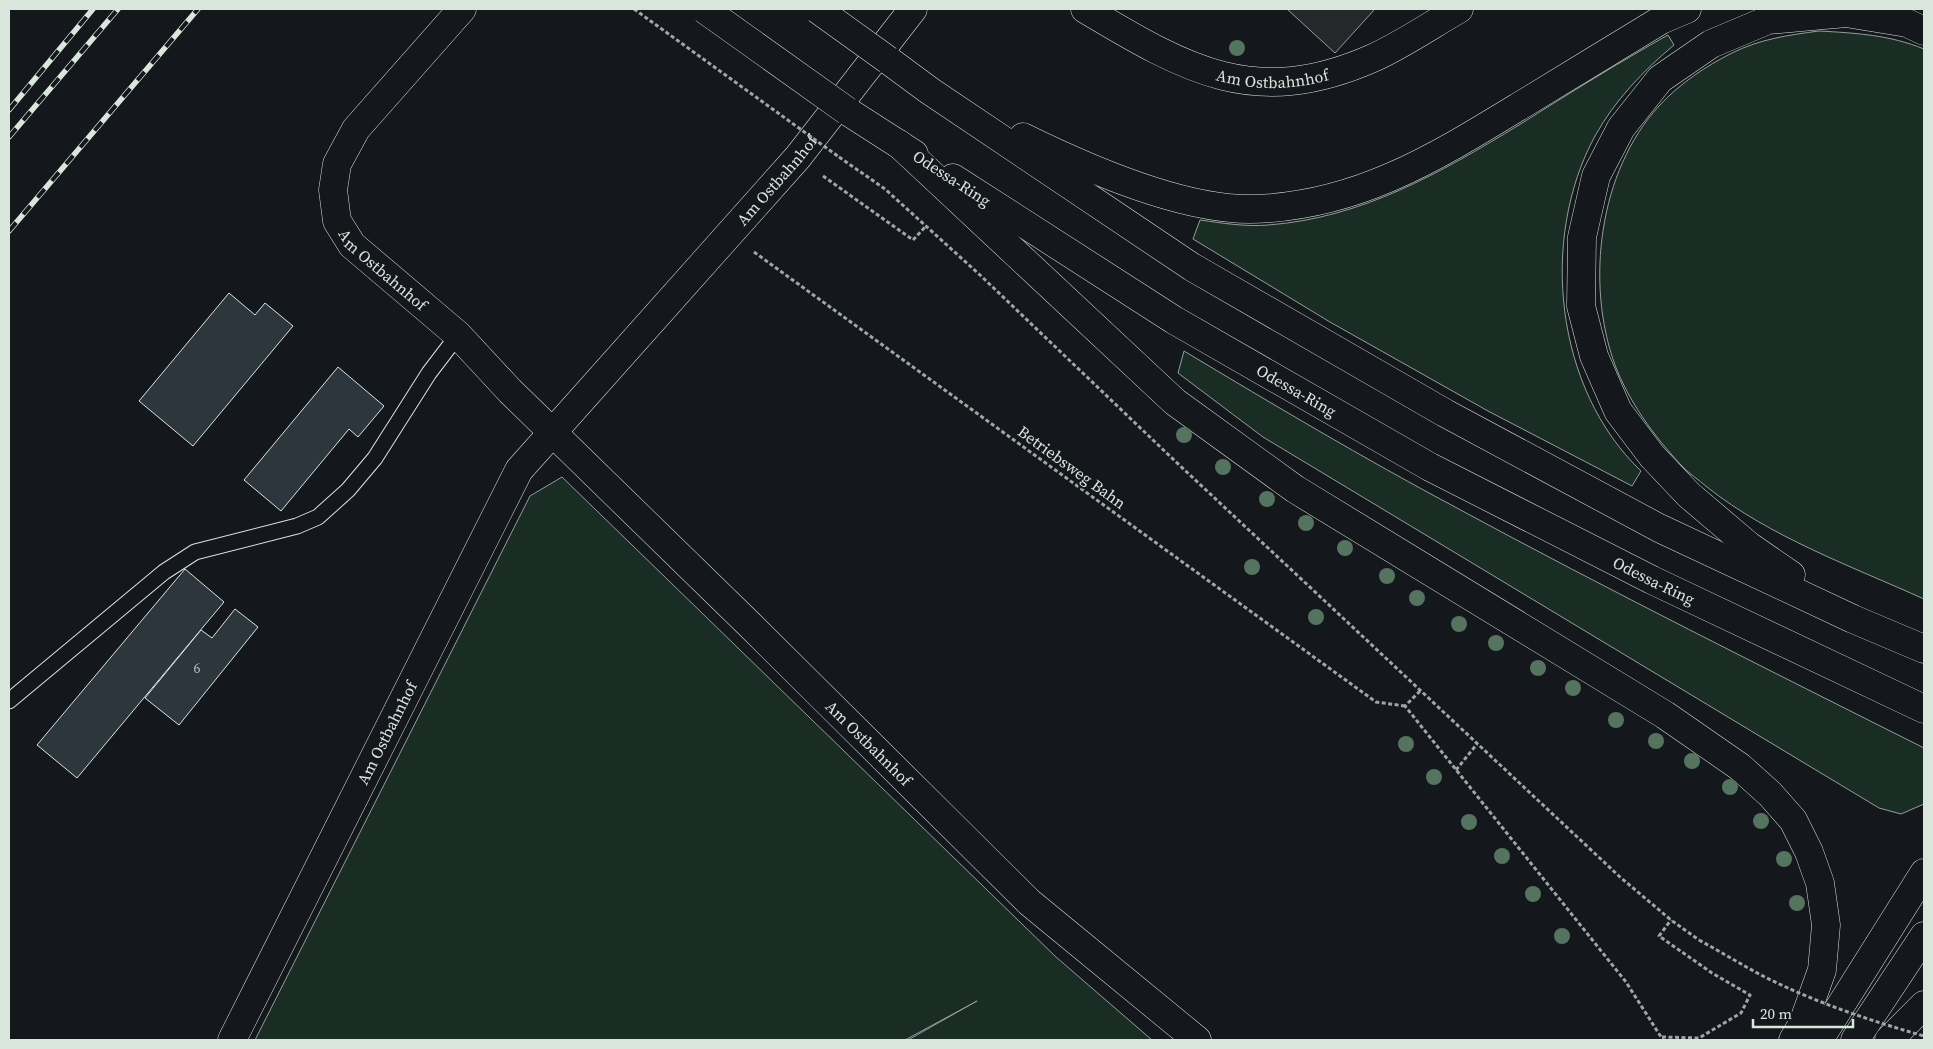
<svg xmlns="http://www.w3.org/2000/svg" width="1933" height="1049" font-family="'Source Serif 4',serif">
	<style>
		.green { fill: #1a2d24; stroke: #939e99 }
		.parking { fill: #24282b; stroke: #939e99 }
		.building { fill: #2c363c; stroke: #d8e6dc }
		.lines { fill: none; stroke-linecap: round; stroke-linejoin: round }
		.service-casing { stroke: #d8e6dc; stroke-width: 17 }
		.minor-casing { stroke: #d8e6dc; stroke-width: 29 }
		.trunk-casing { stroke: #d8e6dc; stroke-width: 29 }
		.path { stroke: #9da8a2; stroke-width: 3; stroke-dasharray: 4 2.5; stroke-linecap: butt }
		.service { stroke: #14181c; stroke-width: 15 }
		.minor { stroke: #14181c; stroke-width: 28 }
		.trunk { stroke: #14181c; stroke-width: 28 }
		.rail-casing { stroke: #d8e6dc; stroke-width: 5.5 }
		.rail { stroke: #14181c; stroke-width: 4; stroke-dasharray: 11; stroke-linecap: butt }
		.trunk-bridge-casing { stroke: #d8e6dc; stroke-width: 29; stroke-linecap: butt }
		.path-bridge { stroke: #9da8a2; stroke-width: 3; stroke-dasharray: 4 2.5; stroke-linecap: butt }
		.trunk-bridge { stroke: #14181c; stroke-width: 28 }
		.tree { fill: #55745f }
		.labels { text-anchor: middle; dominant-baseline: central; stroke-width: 4; stroke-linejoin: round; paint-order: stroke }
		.number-label { font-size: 14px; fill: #adbab4 }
		.street-label { font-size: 16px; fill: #d8e6dc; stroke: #14181c }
	</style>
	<rect width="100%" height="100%" fill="#14181c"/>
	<g class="green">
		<path d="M1819,31C1856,33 1890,35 1924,49V599C1851,566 1770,537 1707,487C1699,480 1688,473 1681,465C1654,436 1629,402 1615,365C1585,283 1599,171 1659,106C1679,84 1706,66 1732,53C1760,39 1789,35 1819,31Z"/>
		<path d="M1668,35L1674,45C1643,71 1615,100 1595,136C1539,239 1555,389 1641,471L1632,486L1488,411L1330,322L1193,239L1200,220C1222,223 1245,227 1268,225C1362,218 1440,173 1519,125C1568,94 1618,63 1668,35Z"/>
		<path d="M1184,351C1274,405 1363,458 1455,507C1610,591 1767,669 1924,748V804L1901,814L1879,808L1263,437L1178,373Z"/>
		<path d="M562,477L1056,957L1152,1040H908L977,1001L905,1040H255L530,496Z"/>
	</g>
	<path class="parking" d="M1287,9H1375L1335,53Z"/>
	<g class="building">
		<path d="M229,293L255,315L265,303L293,326L193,446L139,401Z"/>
		<path d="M338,367L384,406L358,437L349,429L281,511L244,480Z"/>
		<path d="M185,569L224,602L77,778L37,745Z"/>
		<path d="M235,609L258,627L179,725L145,698L201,630L212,638Z"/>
	</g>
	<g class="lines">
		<g class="service-casing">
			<path id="service" d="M9,701L164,572L195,552L297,526L318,517L348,490L375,458L429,373L458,335"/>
		</g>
		<g class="minor-casing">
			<g id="minor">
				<path id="s1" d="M462,9L356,129L337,164L333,190L337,221L352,245L458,335L510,391L750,625L1029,902L1197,1040"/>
				<path id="s2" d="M1085,9C1187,70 1255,110 1373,58C1402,45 1431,25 1459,9"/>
				<path id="s3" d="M232,1040L519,470L798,157L913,9"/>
			</g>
		</g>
		<g class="trunk-casing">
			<g id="trunk">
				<path d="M888,60L930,91L1192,267L1445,413L1659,528L1853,619L1924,649"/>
				<path d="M847,111L914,154"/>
				<path d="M1023,137C1086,168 1179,209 1249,209C1353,208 1433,159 1518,107C1566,78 1613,49 1661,20L1687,9"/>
				<path d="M899,144L1175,402L1295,489L1665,715L1740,767L1770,794L1793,820L1809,852L1820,883L1826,925L1822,970L1803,1023L1793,1040"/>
				<path id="s4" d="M953,178L1174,320L1430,467L1652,580L1924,709"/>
				<path d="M1791,575L1749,546L1689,495L1652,456L1618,411L1594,356L1581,306L1582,237L1596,176L1621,128L1660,79L1711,44L1768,20L1846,13L1907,23L1924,31"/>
				<path d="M1819,1040L1924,873"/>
				<path d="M1855,1040L1924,936"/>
				<path d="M1889,1040L1924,1005"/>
			</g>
		</g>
		<g class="path">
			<path d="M839,157L885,189L980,275L1175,461L1620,877L1671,920L1699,940"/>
			<path d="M823,176L913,240L926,226"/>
			<path d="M754,252L1376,702L1405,706"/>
			<path d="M1420,691L1405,706L1626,982L1663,1040"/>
			<path d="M1456,770L1477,744"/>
			<path d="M1662,1037L1699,1038L1741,1013L1750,995L1712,973L1659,936L1671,920"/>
		</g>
		<use href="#service" class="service"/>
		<use href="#minor" class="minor"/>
		<use href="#trunk" class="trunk"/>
		<g class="rail-casing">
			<g id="rail">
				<path d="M9,110L93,9"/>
				<path d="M9,137L118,9"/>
				<path d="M9,231L198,9"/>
			</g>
		</g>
		<use href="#rail" class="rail"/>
		<g class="trunk-bridge-casing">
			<g id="trunk-bridge">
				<path d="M704,9L847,111"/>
				<path d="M817,9L888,60"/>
			</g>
		</g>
		<g class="path-bridge">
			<path d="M634,9L839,157"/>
			<path d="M1699,940C1719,951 1739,963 1759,974C1811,1001 1868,1020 1924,1036"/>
		</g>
		<use href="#trunk-bridge" class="trunk-bridge"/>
	</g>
	<g class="tree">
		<circle cx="1237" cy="48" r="8"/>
		<circle cx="1184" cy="435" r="8"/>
		<circle cx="1223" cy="467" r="8"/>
		<circle cx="1267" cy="499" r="8"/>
		<circle cx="1306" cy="523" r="8"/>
		<circle cx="1345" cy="548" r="8"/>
		<circle cx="1252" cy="567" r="8"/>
		<circle cx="1387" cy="576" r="8"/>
		<circle cx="1417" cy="598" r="8"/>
		<circle cx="1316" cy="617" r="8"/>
		<circle cx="1459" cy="624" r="8"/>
		<circle cx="1496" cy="643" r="8"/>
		<circle cx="1538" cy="668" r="8"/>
		<circle cx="1573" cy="688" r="8"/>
		<circle cx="1616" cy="720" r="8"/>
		<circle cx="1656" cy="741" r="8"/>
		<circle cx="1406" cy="744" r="8"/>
		<circle cx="1692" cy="761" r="8"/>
		<circle cx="1434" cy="777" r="8"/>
		<circle cx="1730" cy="787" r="8"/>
		<circle cx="1761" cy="821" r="8"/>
		<circle cx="1469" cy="822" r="8"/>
		<circle cx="1502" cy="856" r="8"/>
		<circle cx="1784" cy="859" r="8"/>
		<circle cx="1533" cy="894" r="8"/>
		<circle cx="1797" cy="903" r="8"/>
		<circle cx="1562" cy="936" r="8"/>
	</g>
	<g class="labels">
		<g class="number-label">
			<text x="197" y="668">6</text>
		</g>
		<g class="street-label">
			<text stroke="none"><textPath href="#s2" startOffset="204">Am Ostbahnhof</textPath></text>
			<text transform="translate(952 178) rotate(33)">Odessa-Ring</text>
			<text stroke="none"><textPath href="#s3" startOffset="1026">Am Ostbahnhof</textPath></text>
			<text stroke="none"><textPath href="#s1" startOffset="325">Am Ostbahnhof</textPath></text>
			<text stroke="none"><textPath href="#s4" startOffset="404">Odessa-Ring</textPath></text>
			<text transform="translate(1072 467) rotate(36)">Betriebsweg Bahn</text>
			<text stroke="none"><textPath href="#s4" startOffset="809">Odessa-Ring</textPath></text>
			<text stroke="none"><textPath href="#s3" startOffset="344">Am Ostbahnhof</textPath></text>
			<text stroke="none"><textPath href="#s1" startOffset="1004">Am Ostbahnhof</textPath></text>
		</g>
	</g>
	<rect width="1933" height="1049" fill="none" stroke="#d8e6dc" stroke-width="20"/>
	<path d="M1753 1019v8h100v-8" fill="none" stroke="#d8e6dc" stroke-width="2.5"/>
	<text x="1760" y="1019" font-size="15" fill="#d8e6dc" stroke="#14181c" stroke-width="4" paint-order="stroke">20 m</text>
</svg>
